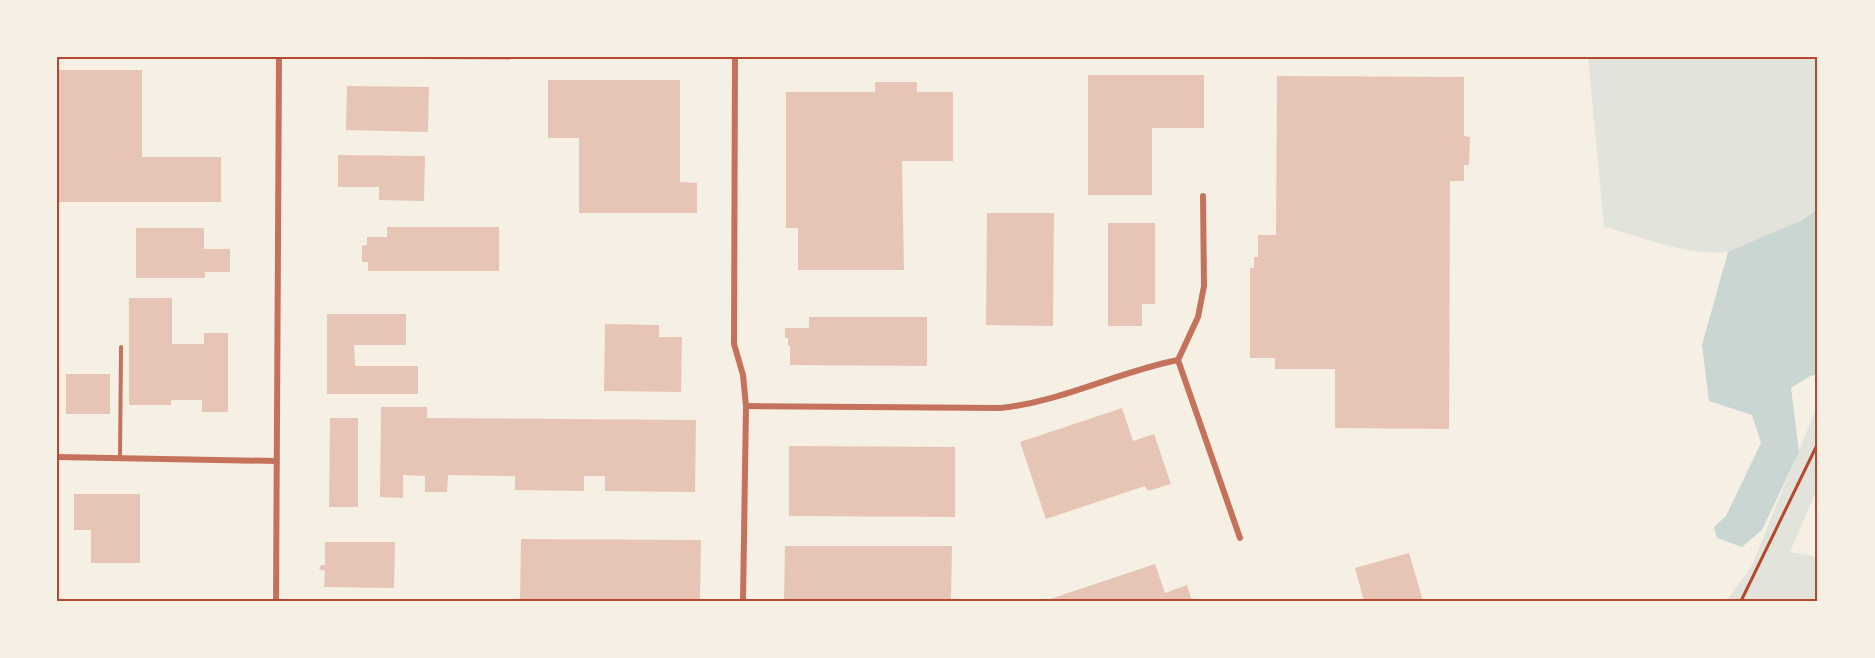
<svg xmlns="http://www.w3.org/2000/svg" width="1875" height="658" font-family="Helvetica,sans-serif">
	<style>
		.green { fill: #e2e4dc }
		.water { fill: #c9d6d2 }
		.building { fill: #e6c5b7 }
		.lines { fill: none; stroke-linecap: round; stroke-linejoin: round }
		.path { stroke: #b5482f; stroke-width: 3 }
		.service { stroke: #c5725c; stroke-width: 4 }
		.minor { stroke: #c5725c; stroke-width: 6 }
		.neatline { fill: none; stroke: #b5482f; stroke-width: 2 }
	</style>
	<rect width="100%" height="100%" fill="#f6efe4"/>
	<g class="green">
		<path d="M1588,57H1818V209C1802,220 1744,251 1726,252C1686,256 1643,237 1604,227Z"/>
		<path d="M1818,404V487L1790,552L1818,557V601H1726L1751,567Z"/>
	</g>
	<path class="water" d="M1818,209V374L1810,376L1791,388L1799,452L1762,530L1742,547L1717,538L1714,527L1726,516L1761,443L1752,415L1709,401L1702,345L1728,252L1800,221Z"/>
	<g class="building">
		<path d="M420,57H510V60L420,59Z"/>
		<path d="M57,70H142V157H221V202H57Z"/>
		<path d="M1088,75H1204V128H1152V195H1088Z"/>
		<path d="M1277,76L1464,77V136L1470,137L1469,165H1464V181H1450L1449,429L1335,428V369H1275V358H1250V268H1254V257H1258V235H1276Z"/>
		<path d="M548,80H680V182L697,183V213H579V138H548Z"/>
		<path d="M875,82H917V92H953V161H902L904,270H798V228H786V92H875Z"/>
		<path d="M347,86L429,87L428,132L346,130Z"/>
		<path d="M338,155L425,156L424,201L379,200V187H338Z"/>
		<path d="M987,213H1054L1053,326L986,325Z"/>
		<path d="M1108,223H1155V304H1142V326H1108Z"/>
		<path d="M387,227H499V271H368V262H362V246L367,245V237H387Z"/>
		<path d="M136,228H204V249H230V272H205V278H136Z"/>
		<path d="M129,298H172V344H204V333H228V412H202V400H171V405H129Z"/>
		<path d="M327,314H406V345H354L355,366H418V394H327Z"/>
		<path d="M809,317H927V366L790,365V346H788V338H785V328H809Z"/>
		<path d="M605,324L659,325V337H682L681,392L604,391Z"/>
		<rect x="66" y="374" width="44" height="40"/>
		<path d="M381,407H427V418L696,420L695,492L605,491V476H584V491L515,490V476L448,475L447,492H425V476L403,475V498L380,497Z"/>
		<path d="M1122,408L1133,441L1154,434L1171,484L1148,491L1145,486L1046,519L1020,442Z"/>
		<path d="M330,418H358V507H329Z"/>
		<path d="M789,446L955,447V517L789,516Z"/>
		<path d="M74,494H140V563H91V530H74Z"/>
		<path d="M521,539L701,540L700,601H520Z"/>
		<path d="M325,542H395L394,588L324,587L325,571L319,569L321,565H325Z"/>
		<path d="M785,546H952L951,601H784Z"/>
		<path d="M1409,553L1423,601H1364L1355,568Z"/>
		<path d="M1155,564L1165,593L1187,585L1192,601H1044Z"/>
	</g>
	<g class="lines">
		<path class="path" d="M1741,601L1818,443"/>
		<path class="service" d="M120,458L121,347"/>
		<g class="minor">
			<path d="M735,57L734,344L743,375L746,406L743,601"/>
			<path d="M1178,360L1240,538"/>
			<path d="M746,406L1000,408C1061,402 1117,372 1178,360L1198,317L1204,286L1203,196"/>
			<path d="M57,457L275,461"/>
			<path d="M276,601L279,57"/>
		</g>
	</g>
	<rect width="1875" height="658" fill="none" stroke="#f6efe4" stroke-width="117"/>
	<rect x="58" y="58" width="1758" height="542" class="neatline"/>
</svg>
